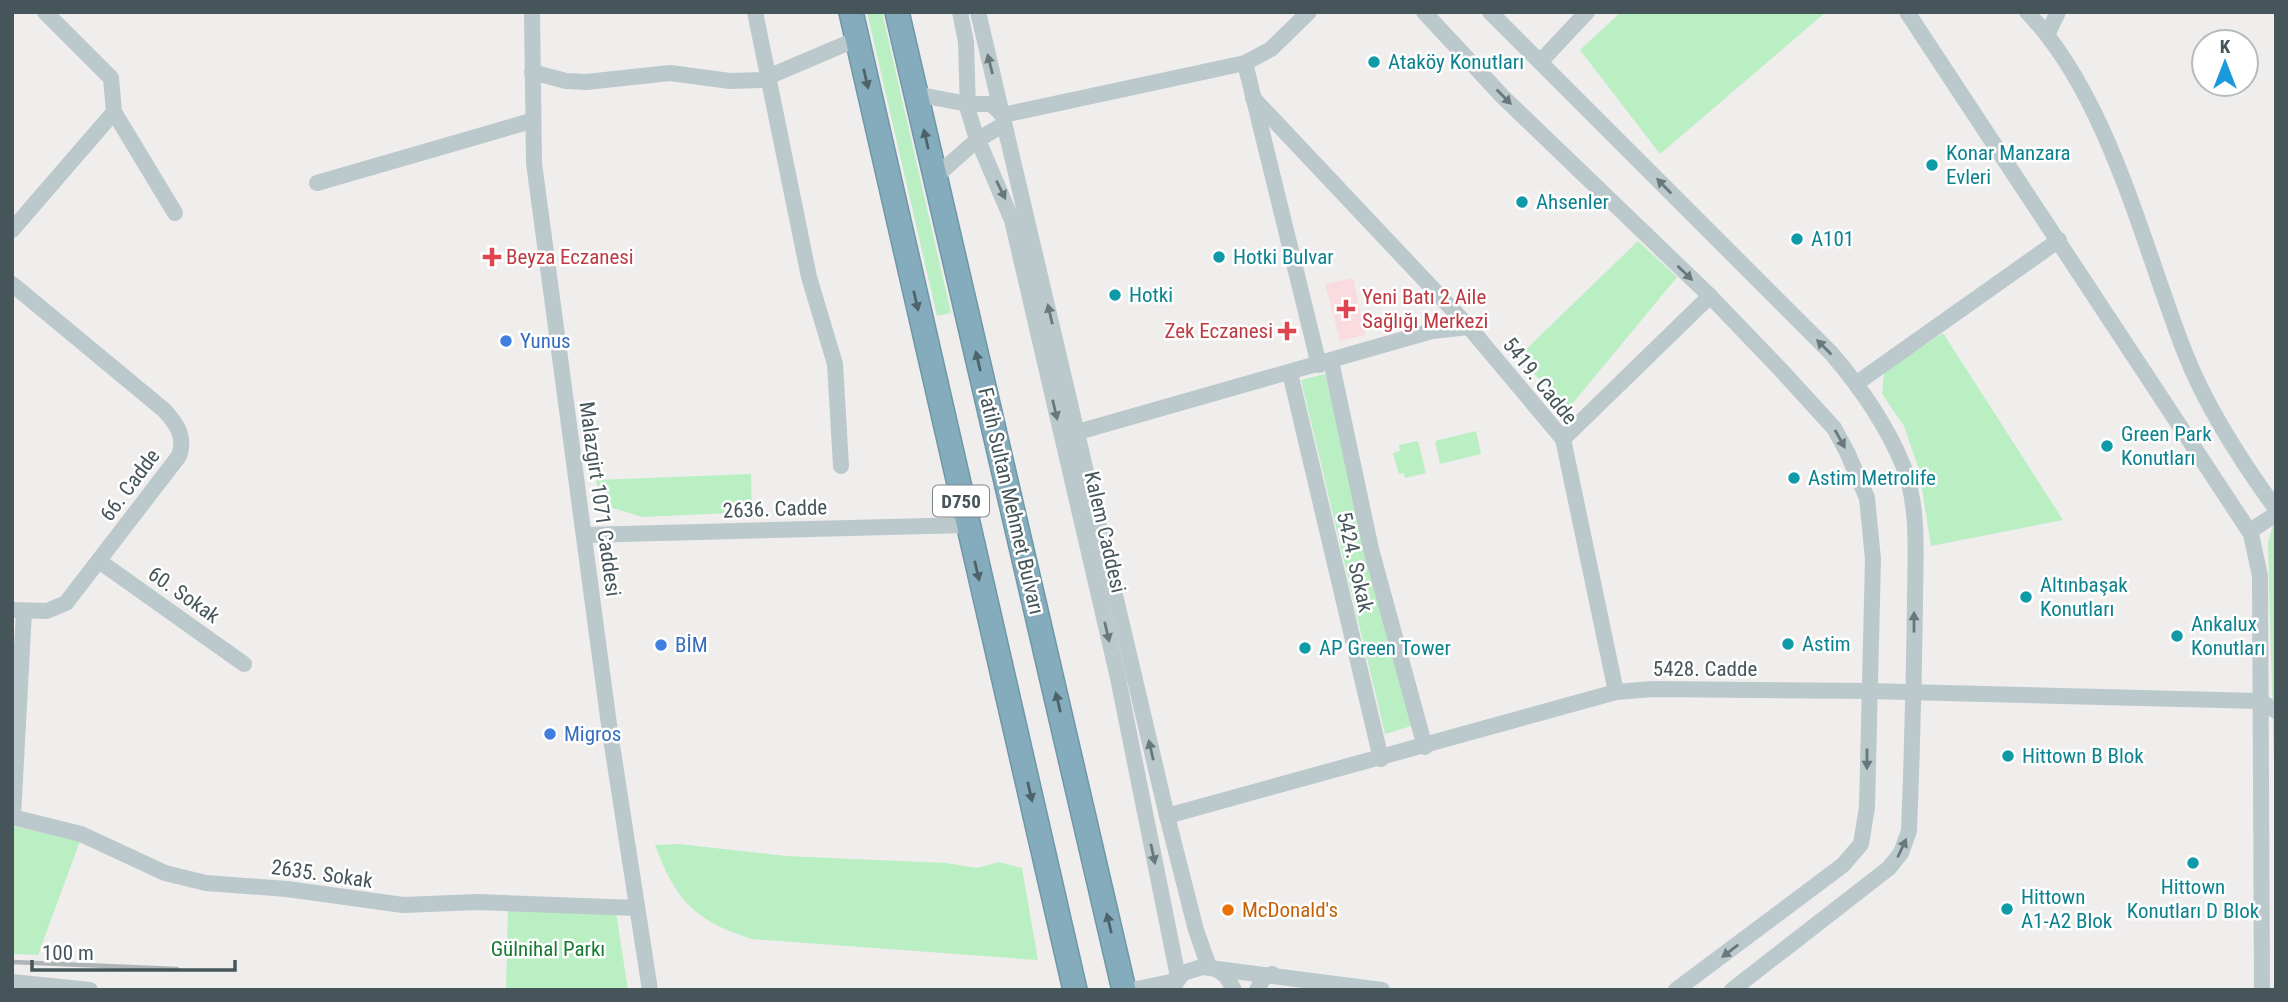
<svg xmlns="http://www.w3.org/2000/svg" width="2288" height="1002" font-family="'Roboto Condensed',sans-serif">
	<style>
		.medical { fill: #fadce0 }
		.green { fill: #baeec3 }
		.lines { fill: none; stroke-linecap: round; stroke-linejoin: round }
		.highway-casing { stroke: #7097a7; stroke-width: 26 }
		.minor { stroke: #bbc8cc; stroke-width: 16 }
		.highway { stroke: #84acbc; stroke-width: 23 }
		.rail { stroke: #afb4b7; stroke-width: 4.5 }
		.oneway { fill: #68787c }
		.oneway2 { fill: #4e6269 }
		.culture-dot { fill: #0f9aa8; stroke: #fff; stroke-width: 2.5 }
		.health-dot { fill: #e0444e; stroke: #fff; stroke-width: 2.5 }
		.shop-dot { fill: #3f7fe0; stroke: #fff; stroke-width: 2.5 }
		.food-dot { fill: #e8710a; stroke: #fff; stroke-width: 2.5 }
		.labels { text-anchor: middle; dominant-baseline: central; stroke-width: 5; stroke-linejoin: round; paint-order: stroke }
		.shield { fill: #fff; stroke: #7d888c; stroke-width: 2 }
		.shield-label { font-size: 19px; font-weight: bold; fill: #45555a }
		.culture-label { font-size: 21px; fill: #0d838f; stroke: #fff; text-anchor: start }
		.health-label { font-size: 21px; fill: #be3a42; stroke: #fff; text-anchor: start }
		.shop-label { font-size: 21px; fill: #366cbe; stroke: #fff; text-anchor: start }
		.street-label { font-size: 21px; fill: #45555a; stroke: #fff }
		.food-label { font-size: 21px; fill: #c56008; stroke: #fff; text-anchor: start }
		.park-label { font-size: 21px; fill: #177a33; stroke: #fff }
	</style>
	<rect width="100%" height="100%" fill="#f0eded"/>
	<path class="medical" d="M1353,278L1365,335L1340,341L1325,284Z"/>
	<g class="green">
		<path d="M867,12H882L951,313L937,316Z"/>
		<path d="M1621,12H1826L1660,154L1580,50Z"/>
		<path d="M1638,241L1677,277L1568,409L1518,357Z"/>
		<path d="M1943,333L2063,520L1931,546L1919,470L1904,426L1882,394L1884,372Z"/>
		<path d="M1325,374L1411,726L1385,734L1301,380Z"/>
		<path d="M1476,431L1481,454L1440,464L1435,441Z"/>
		<path d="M1418,441L1426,473L1405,478L1404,473L1399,474L1393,453L1400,451L1399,445Z"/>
		<path d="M751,474L752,512L642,517L600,504L596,480Z"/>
		<path d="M2276,512V839L2268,543Z"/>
		<path d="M12,826L80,841L38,955L12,954Z"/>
		<path d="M678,844L786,856L946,863L977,868L999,862L1022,868L1038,960L752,939C695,921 676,901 655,845Z"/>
		<path d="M508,906L616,913L628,990H506Z"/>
	</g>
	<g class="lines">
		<g class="highway-casing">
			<g id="highway">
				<path d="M851,12L1075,990"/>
				<path d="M897,12L1124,990"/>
			</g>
		</g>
		<g class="minor">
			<path d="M45,12L111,78L114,112L175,213"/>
			<path d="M532,12L534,163L610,732L650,990"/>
			<path d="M755,12L809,277L835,364L841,466"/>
			<path d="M960,12L966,42L968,110L975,133L1012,220L1118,678L1178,977"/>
			<path d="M978,12L1167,816L1196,930L1209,967"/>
			<path d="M1424,12L1503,97L1710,296L1780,369L1834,428L1847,452L1867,498L1873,559L1867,807L1861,844L1843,865L1676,990"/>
			<path d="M1490,12L1832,354C1861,388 1886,424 1903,465C1920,507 1915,559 1915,603C1914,679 1912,755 1909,831L1901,853L1889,868L1732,990"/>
			<path d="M1907,12L2251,534L2260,576L2262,990"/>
			<path d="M2027,12C2108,95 2143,246 2185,353C2207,409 2241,461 2276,509"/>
			<path d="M2048,33L2058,12"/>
			<path d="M1541,61L1587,12"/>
			<path d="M1245,63L1319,365"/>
			<path d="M532,72L566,81L586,82L670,73L730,81L761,80L857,39"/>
			<path d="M915,94L968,104H991L1003,115V125L977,140L935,177"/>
			<path d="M1253,98L1469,327L1563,439L1616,692"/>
			<path d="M1003,115L1245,63L1271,49L1309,12"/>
			<path d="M317,183L531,121"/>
			<path d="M12,230L114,112"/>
			<path d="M12,284L164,410C177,424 186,437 179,456L66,603L47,611L12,610"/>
			<path d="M1331,361L1371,549L1425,747"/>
			<path d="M1290,373L1381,759"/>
			<path d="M1857,383L2059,240"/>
			<path d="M1078,432L1432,331L1469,327"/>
			<path d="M1563,439L1710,296"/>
			<path d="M2250,531L2276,514"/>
			<path d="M584,535L967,525"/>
			<path d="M99,561L244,664"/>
			<path d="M1167,816L1616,692L1653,689L1867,691L2260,701L2276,711"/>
			<path d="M12,817L81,834L165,873L206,883L287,889L403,905L478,902L637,908"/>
			<path d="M13,817L24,611"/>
			<path d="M1218,970L1226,976L1234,990"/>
			<path d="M12,982L90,990"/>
			<path d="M1132,990L1175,981"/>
			<path d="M1171,990L1183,973L1202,967L1382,990"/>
			<path d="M1257,990L1263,979L1272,974"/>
		</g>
		<use href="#highway" class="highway"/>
		<path class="rail" d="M12,962L177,969"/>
	</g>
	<defs><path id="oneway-solid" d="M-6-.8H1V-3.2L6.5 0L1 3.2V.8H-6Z" transform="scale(1.75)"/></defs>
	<g class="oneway">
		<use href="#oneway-solid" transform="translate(990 64) rotate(-104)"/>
		<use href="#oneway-solid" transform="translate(1504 97) rotate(45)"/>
		<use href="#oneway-solid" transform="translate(1664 186) rotate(-134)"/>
		<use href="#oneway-solid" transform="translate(1001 190) rotate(64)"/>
		<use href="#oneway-solid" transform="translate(1685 273) rotate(44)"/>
		<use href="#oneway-solid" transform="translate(1050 314) rotate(-103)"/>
		<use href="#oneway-solid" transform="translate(1824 347) rotate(-135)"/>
		<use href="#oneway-solid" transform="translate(1055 410) rotate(77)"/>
		<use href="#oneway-solid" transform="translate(1840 439) rotate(61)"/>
		<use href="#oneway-solid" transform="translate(1914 622) rotate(-90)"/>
		<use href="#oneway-solid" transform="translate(1107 632) rotate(77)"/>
		<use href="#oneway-solid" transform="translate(1151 750) rotate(-103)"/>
		<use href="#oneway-solid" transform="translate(1867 759) rotate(90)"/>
		<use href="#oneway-solid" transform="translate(1902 848) rotate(-65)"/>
		<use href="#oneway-solid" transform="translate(1153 854) rotate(78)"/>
		<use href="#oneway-solid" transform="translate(1730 951) rotate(142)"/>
	</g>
	<g class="oneway2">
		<use href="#oneway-solid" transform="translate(866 79) rotate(77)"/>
		<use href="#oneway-solid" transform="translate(926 139) rotate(-103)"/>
		<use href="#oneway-solid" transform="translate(916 301) rotate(77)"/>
		<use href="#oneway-solid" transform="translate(978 361) rotate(-103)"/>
		<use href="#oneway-solid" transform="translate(977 571) rotate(77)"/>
		<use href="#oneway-solid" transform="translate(1058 702) rotate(-103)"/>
		<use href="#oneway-solid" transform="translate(1030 792) rotate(77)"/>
		<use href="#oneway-solid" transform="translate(1109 923) rotate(-103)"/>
	</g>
	<g class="culture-dot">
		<circle cx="1374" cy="62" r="7"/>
		<circle cx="1932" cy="165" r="7"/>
		<circle cx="1522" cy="202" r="7"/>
		<circle cx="1797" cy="239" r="7"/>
		<circle cx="1219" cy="257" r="7"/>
		<circle cx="1115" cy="295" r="7"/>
		<circle cx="2107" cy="446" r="7"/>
		<circle cx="1794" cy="478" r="7"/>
		<circle cx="2026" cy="597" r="7"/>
		<circle cx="2177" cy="636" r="7"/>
		<circle cx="1788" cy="644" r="7"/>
		<circle cx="1305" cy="648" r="7"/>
		<circle cx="2008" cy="756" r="7"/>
		<circle cx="2193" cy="863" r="7"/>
		<circle cx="2007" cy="909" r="7"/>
	</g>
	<g class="health-dot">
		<path d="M488.5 246.5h7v7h7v7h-7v7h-7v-7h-7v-7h7z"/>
		<path d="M1342.5 298.5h7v7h7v7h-7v7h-7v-7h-7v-7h7z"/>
		<path d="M1283.5 320.5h7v7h7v7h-7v7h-7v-7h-7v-7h7z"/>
	</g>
	<g class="shop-dot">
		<circle cx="506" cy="341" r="7"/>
		<circle cx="661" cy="645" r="7"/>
		<circle cx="550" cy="734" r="7"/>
	</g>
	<circle class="food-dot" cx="1228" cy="910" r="7"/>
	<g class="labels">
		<rect class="shield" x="933" y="485.5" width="56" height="31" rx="5"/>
		<g class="shield-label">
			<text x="961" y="501">D750</text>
		</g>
		<g class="culture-label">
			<text x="1388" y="62">Ataköy Konutları</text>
			<text x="1946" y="153">Konar Manzara<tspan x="1946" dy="24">Evleri</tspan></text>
			<text x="1536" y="202">Ahsenler</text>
			<text x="1811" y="239">A101</text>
			<text x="1233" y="257">Hotki Bulvar</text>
			<text x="1129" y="295">Hotki</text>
			<text x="2121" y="434">Green Park<tspan x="2121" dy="24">Konutları</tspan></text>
			<text x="1808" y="478">Astim Metrolife</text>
			<text x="2040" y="585">Altınbaşak<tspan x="2040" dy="24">Konutları</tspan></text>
			<text x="2191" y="624">Ankalux<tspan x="2191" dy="24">Konutları</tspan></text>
			<text x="1802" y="644">Astim</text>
			<text x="1319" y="648">AP Green Tower</text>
			<text x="2022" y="756">Hittown B Blok</text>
			<text x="2193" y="887" text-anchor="middle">Hittown<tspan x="2193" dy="24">Konutları D Blok</tspan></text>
			<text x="2021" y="897">Hittown<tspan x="2021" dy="24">A1-A2 Blok</tspan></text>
		</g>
		<g class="health-label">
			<text x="506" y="257">Beyza Eczanesi</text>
			<text x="1362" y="297">Yeni Batı 2 Aile<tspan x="1362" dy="24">Sağlığı Merkezi</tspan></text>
			<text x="1273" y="331" text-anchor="end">Zek Eczanesi</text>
		</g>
		<g class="shop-label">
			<text x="520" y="341">Yunus</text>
			<text x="675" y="645">BİM</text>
			<text x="564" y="734">Migros</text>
		</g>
		<g class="street-label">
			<text transform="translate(1540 381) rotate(51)">5419. Cadde</text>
			<text transform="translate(130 485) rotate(-53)">66. Cadde</text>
			<text transform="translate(600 499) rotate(82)">Malazgirt 1071 Caddesi</text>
			<text transform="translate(1011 501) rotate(77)">Fatih Sultan Mehmet Bulvarı</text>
			<text transform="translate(775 509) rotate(-2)">2636. Cadde</text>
			<text transform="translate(1105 532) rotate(77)">Kalem Caddesi</text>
			<text transform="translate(1355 562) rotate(77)">5424. Sokak</text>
			<text transform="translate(184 595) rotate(35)">60. Sokak</text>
			<text x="1705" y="669">5428. Cadde</text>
			<text transform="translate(322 874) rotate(8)">2635. Sokak</text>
		</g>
		<g class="food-label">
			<text x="1242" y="910">McDonald's</text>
		</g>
		<g class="park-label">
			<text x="548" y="949">Gülnihal Parkı</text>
		</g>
	</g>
	<rect width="2288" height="1002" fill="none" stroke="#45555a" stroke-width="28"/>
	<g transform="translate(2225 63)"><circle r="33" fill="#ffffff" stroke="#b5bbbd" stroke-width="2"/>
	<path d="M0-5L12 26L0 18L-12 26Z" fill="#1b9adb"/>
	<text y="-10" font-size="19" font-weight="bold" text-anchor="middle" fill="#45555a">K</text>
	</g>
	<path d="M32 960v10h203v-10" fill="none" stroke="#45555a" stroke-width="3.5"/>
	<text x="42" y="960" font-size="21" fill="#45555a" stroke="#ffffff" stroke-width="5" paint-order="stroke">100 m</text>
</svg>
